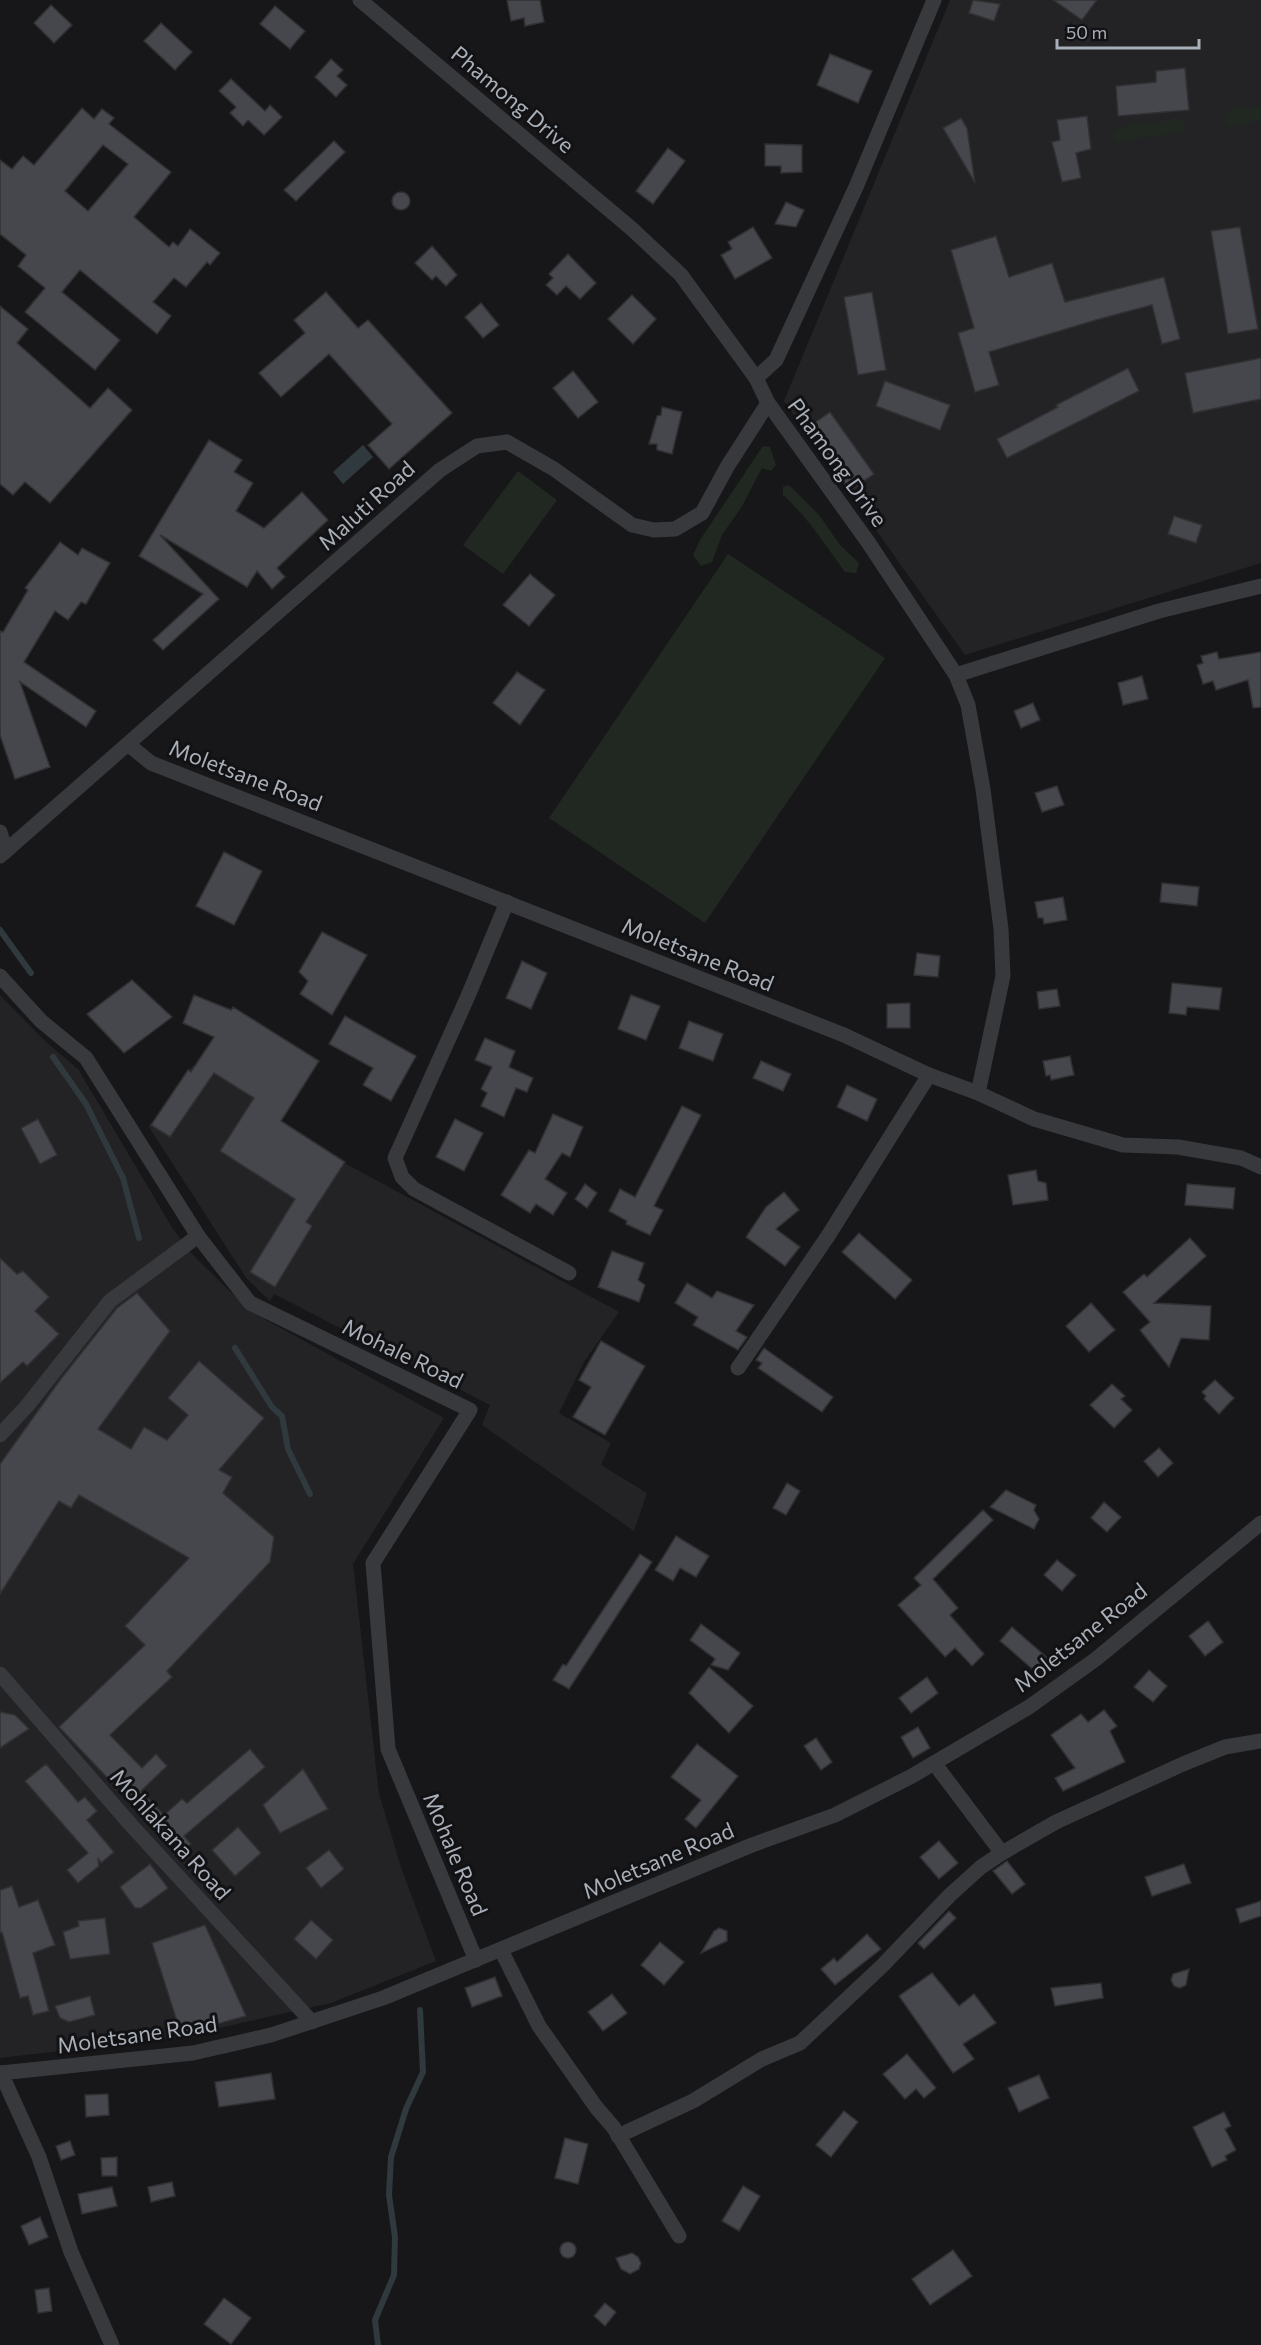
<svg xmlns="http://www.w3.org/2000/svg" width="1261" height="2345" font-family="Commissioner,sans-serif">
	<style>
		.built { fill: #232326 }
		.green { fill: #212821 }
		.water { fill: #2f393e }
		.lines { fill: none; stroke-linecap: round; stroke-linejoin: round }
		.stream { stroke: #2f393e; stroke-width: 6 }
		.building { fill: #46474c; stroke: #313134; stroke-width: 1.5; fill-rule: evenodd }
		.street { stroke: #38393d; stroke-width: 15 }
		.labels { text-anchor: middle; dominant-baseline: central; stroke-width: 6; stroke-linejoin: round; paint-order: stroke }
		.street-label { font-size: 22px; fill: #a9afb8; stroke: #121214 }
	</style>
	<rect width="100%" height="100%" fill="#171719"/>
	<g class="built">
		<path d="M950,0H1261V563L965,655L784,401Z"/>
		<path d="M0,995L44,1040L78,1069L173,1229L191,1253L250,1311L444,1418L353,1564L379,1794L402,1870L436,1961L331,2003L178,2037L0,2058Z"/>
		<path d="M233,1007L319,1061L281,1122L350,1166L619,1312L584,1362L559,1413L611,1443L601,1465L647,1493L634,1531L482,1425L490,1405L274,1294L270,1301L247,1279L149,1127L188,1070L198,1062Z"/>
	</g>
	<g class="green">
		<path d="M1237,106L1261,107V119L1246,124L1227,125L1226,119L1230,109Z"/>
		<path d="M1176,118L1184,120V131C1171,135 1159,135 1145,137C1135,138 1127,143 1116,143L1113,139L1116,130L1132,124H1150Z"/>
		<path d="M763,446L770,447L776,465L771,471L762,468L741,508L722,535L712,562L701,566L693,555L700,540Z"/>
		<path d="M518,471L557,500L503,574L463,545Z"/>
		<path d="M789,485L819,515L840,545L859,563L856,573L845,572C826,546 807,516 783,495V487Z"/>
		<path d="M728,554L885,658L705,923L549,818Z"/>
	</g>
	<path class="water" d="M363,445L373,457L343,484L333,472Z"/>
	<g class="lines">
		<g class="stream">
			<path d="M0,930L31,973"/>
			<path d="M53,1057L86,1104L123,1178L139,1238"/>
			<path d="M235,1348L272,1407L282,1416L288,1449L310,1494"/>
			<path d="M378,2345L375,2320L394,2275L395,2237L389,2195L391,2157L406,2109L423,2072L420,2010"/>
		</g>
	</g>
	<g class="building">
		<path d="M507,0H540L544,22L525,26L524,18L511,21Z"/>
		<path d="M973,0L1000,4L994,21L969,13Z"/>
		<path d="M1053,0H1097L1082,20Z"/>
		<path d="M51,5L72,25L54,43L34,23Z"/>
		<path d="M275,6L305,31L290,49L260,24Z"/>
		<path d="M161,23L192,52L175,70L144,41Z"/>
		<path d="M830,54L872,71L858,103L817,85Z"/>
		<path d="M331,59L343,70L337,76L347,85L336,97L315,77Z"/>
		<path d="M1185,68L1189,110L1118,116L1116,86L1156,82V71Z"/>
		<path d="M231,79L265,111L270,105L282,117L264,135L248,120L243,126L230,113L236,107L219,91Z"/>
		<path d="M82,108L94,119L102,109L114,118L109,124L171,172L134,217L169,247L173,242L178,246L190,229L220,253L210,265L207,262L186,287L174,278L153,302L171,316L157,334L80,270L62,292L120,340L95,370L25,312L45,288L18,266L26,255L0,234V160L12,169L23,156L34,165ZM103,145L128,164L88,211L65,191Z"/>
		<path d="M1087,116L1091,149L1076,153L1081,178L1062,182L1052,142L1060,140L1057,120Z"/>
		<path d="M961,118L967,128L975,183L943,128Z"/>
		<path d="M334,141L345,152L296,201L284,190Z"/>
		<path d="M765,144L802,145V172L781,173V166H765Z"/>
		<path d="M668,148L685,161L653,204L636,191Z"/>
		<circle cx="401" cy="201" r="9"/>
		<path d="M786,202L804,210L796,227L775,224Z"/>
		<path d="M753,227L772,258L735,279L721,255L732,249L728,242Z"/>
		<path d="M1240,227L1258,329L1228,334L1211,231Z"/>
		<path d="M996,236L1009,277L1052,263L1065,302L1164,277L1180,339L1162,344L1152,305L1096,320L989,352L999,385L975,392L958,333L974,328L951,250Z"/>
		<path d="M432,246L457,275L446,286L436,276L432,280L415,263Z"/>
		<path d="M568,254L596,283L580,299L566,286L557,295L546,285L553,278L549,274Z"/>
		<path d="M326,292L358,328L368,320L452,413L389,469L368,445L392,424L329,354L281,397L259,373L305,333L294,320Z"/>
		<path d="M872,292L886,370L858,375L844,297Z"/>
		<path d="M632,295L656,319L633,344L608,319Z"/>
		<path d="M481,303L499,325L483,338L465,317Z"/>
		<path d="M0,306L28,329L17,343L90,408L108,388L132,410L50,503L25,482L13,495L0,484Z"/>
		<path d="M1261,358V399L1193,413L1185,373Z"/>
		<path d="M1128,368L1139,391L1007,458L997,439L1058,407L1056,405Z"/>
		<path d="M573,371L598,402L578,418L553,388Z"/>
		<path d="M885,381L950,405L940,430L876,406Z"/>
		<path d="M662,407L682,412L672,454L657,450V444H649L657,416L661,415Z"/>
		<path d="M830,412L874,474L850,490L806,429Z"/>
		<path d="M209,440L242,460L234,472L253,483L236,511L264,528L302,492L328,520L277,568L285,577L272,589L257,571L247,587L160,535L219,599L163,650L153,640L203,594L139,556Z"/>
		<path d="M1174,516L1202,525L1196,543L1168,534Z"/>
		<path d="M60,542L78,555L82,548L110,563L86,604L81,602L68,620L55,611L24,662L96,711L86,727L20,682L50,767L15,779L0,735V631L3,632L28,590L25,588Z"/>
		<path d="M530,574L555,595L529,626L503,605Z"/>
		<path d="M1217,652L1219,659L1261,652V707L1253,708L1248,680L1216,690L1213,681L1203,684L1197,665L1203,663L1201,656Z"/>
		<path d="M517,672L545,690L520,725L493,703Z"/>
		<path d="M1142,676L1148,699L1123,705L1118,683Z"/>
		<path d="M1033,703L1040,720L1021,728L1014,711Z"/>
		<path d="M1057,786L1064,805L1042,812L1035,793Z"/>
		<path d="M224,852L262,871L234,925L196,906Z"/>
		<path d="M1162,883L1199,887L1197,906L1160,902Z"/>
		<path d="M1063,897L1067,920L1044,924L1043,918H1038L1035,902Z"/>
		<path d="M322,932L367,955L332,1015L300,994L308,981L299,972Z"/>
		<path d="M917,953L940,956L938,977L914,975Z"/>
		<path d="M522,961L547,973L531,1009L506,998Z"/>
		<path d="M132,980L172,1017L124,1053L87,1014Z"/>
		<path d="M1172,983L1222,988L1219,1010L1187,1007L1186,1015L1169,1013Z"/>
		<path d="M1057,989L1060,1006L1039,1009L1037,992Z"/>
		<path d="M194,995L231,1010L233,1007L319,1061L281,1121L345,1162L306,1222L312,1226L275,1287L250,1272L295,1199L220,1151L254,1098L214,1073L170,1137L151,1125L188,1070L191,1072L214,1037L183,1023Z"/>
		<path d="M631,995L660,1006L646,1040L618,1029Z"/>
		<path d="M910,1003V1028H887V1004Z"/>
		<path d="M345,1016L416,1056L391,1101L363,1085L373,1068L329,1044Z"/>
		<path d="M689,1021L723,1034L713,1061L679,1048Z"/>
		<path d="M485,1038L515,1051L509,1067L533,1078L527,1092L516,1088L504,1117L481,1106L487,1093L481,1089L492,1067L475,1060Z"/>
		<path d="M1070,1056L1074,1075L1051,1080L1050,1075L1046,1076L1043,1061Z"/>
		<path d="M761,1061L791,1074L783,1091L753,1078Z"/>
		<path d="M847,1085L877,1099L867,1121L837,1107Z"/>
		<path d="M682,1106L701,1115L654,1206L663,1210L650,1235L626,1224L627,1221L609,1211L620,1189L635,1197Z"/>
		<path d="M553,1114L583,1127L570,1157L562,1153L545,1179L567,1193L553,1215L536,1204L530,1213L501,1195L529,1150L535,1153Z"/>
		<path d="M38,1119L57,1155L40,1164L21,1128Z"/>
		<path d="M455,1119L483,1133L464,1171L436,1157Z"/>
		<path d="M1036,1170L1038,1181L1046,1183L1048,1200L1013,1205L1008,1175Z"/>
		<path d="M585,1184L597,1193L587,1208L575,1199Z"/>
		<path d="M1187,1184L1235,1188L1233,1209L1185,1205Z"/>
		<path d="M784,1192L799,1210L776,1229L800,1247L785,1266L746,1237L766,1207Z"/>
		<path d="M859,1233L912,1280L895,1299L842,1252Z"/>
		<path d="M1190,1238L1206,1256L1154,1303L1211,1306L1209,1340L1181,1338L1169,1367L1140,1330L1150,1322L1123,1292L1144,1274L1147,1277Z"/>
		<path d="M612,1251L644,1263L638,1280L645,1285L639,1302L598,1287Z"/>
		<path d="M0,1258L17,1274L23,1271L49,1297L35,1311L59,1334L27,1366L23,1362L0,1383Z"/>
		<path d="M687,1283L712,1298L717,1291L754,1305L736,1331L747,1337L738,1350L693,1325L698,1317L675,1303Z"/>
		<path d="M137,1293L170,1331L98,1429L131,1449L144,1427L167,1440L188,1415L168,1398L199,1361L264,1418L219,1470L232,1477L223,1493L274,1537L270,1562L167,1671L172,1677L110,1735L142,1768L156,1754L167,1766L141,1791L164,1815L182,1799L187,1803L250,1749L265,1767L184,1836L191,1844L180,1854L59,1727L145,1645L125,1626L189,1558L79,1495L71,1508L59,1501L0,1594V1464L60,1380L117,1308Z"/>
		<path d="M1091,1303L1115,1330L1089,1352L1066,1326Z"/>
		<path d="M601,1341L645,1366L605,1435L573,1417L591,1387L579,1380Z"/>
		<path d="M764,1348L833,1397L822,1412L758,1368L762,1363L756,1360Z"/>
		<path d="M1215,1380L1234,1398L1219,1414L1204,1399L1206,1396L1202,1392Z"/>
		<path d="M1112,1384L1125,1396L1121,1399L1132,1410L1114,1428L1090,1405Z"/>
		<path d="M1159,1448L1173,1463L1158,1477L1144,1461Z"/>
		<path d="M787,1483L800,1491L786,1515L773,1508Z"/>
		<path d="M1006,1490L1036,1505L1034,1510L1039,1519L1034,1529L990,1507Z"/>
		<path d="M1104,1502L1121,1517L1107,1532L1091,1518Z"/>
		<path d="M983,1510L993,1520L933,1579L958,1608L950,1615L984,1654L972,1666L955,1648L945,1657L898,1605L921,1585L914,1578Z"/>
		<path d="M676,1536L709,1556L696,1577L680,1568L673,1581L655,1570Z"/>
		<path d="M640,1554L652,1562L569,1689L553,1680L563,1664L566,1666Z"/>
		<path d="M1057,1560L1076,1575L1062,1591L1044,1575Z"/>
		<path d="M1208,1621L1223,1642L1205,1656L1189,1636Z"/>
		<path d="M701,1624L740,1653L728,1670L711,1665L715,1659L690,1640Z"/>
		<path d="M1012,1627L1051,1661L1037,1673L1000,1641Z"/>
		<path d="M709,1667L753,1706L729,1733L689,1693Z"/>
		<path d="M1149,1670L1167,1686L1153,1702L1134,1687Z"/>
		<path d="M927,1677L938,1693L911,1713L899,1698Z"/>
		<path d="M1104,1710L1117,1726L1110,1731L1125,1762L1063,1791L1055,1778L1075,1768L1051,1735L1081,1714L1088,1722Z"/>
		<path d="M0,1712L15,1715L29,1729L0,1748Z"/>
		<path d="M918,1727L930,1748L913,1758L901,1737Z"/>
		<path d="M816,1738L832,1762L821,1770L804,1746Z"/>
		<path d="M697,1744L738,1776L696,1828L685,1819L701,1800L671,1777Z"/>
		<path d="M46,1764L78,1802L85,1797L97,1811L87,1820L114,1852L101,1863L98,1858L99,1866L78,1883L67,1870L88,1853L25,1781Z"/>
		<path d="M303,1769L328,1809L280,1833L263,1805Z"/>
		<path d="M238,1827L261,1853L235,1876L212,1850Z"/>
		<path d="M939,1841L958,1863L939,1879L920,1857Z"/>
		<path d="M329,1850L344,1869L321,1888L306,1868Z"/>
		<path d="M1007,1861L1025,1884L1012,1894L993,1871Z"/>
		<path d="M150,1864L168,1888L141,1908H135L120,1887Z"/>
		<path d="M1184,1864L1191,1883L1152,1896L1145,1877Z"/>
		<path d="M12,1886L19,1907L38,1900L55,1945L33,1953L49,2011L33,2015L28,1996L20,1998L2,1932L0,1933V1890Z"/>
		<path d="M1261,1901V1916L1240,1923L1236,1909Z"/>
		<path d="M949,1911L956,1918L924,1949L918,1943Z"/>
		<path d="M105,1918L110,1954L70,1959L63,1932L79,1926L78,1921Z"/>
		<path d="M311,1920L333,1940L316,1959L294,1939Z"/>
		<path d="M205,1925L246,2016L181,2034L152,1943Z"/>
		<path d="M719,1928L727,1931V1941L701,1953L714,1931Z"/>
		<path d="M867,1934L881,1949L835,1985L821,1969L834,1958L837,1962Z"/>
		<path d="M660,1942L684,1962L664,1985L641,1965Z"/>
		<path d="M1189,1969L1186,1985L1180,1988L1174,1986L1171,1980L1173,1974Z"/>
		<path d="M932,1973L959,2006L974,1994L996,2023L963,2044L974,2059L953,2073L899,1996Z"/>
		<path d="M495,1977L502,1996L472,2007L465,1988Z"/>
		<path d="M1101,1983L1103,1998L1055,2006L1051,1988Z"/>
		<path d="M612,1994L627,2013L603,2031L588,2012Z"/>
		<path d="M90,1996L95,2015L69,2022L60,2018L55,2006Z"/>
		<path d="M907,2054L936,2088L924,2098L916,2089L905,2099L883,2074Z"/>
		<path d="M271,2073L275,2099L219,2107L215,2082Z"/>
		<path d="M1039,2075L1049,2098L1019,2112L1008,2088Z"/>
		<path d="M108,2094L109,2115L86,2117L85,2095Z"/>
		<path d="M844,2111L858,2122L831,2157L816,2145Z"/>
		<path d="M1224,2112L1231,2126L1225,2129L1236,2150L1225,2156L1227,2160L1212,2167L1193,2127Z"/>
		<path d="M565,2138L588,2144L578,2184L555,2178Z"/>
		<path d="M70,2141L75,2155L61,2160L56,2146Z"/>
		<path d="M117,2157V2176H102L101,2158Z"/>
		<path d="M172,2182L175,2196L151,2202L148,2187Z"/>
		<path d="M743,2186L760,2196L739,2231L722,2221Z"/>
		<path d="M112,2187L117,2206L82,2214L78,2194Z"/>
		<path d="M40,2217L48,2237L29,2245L21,2226Z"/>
		<circle cx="568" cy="2250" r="8"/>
		<path d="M953,2250L972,2276L930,2305L912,2279Z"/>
		<path d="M632,2253L638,2257L641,2263L639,2269L630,2274L621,2269L616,2258Z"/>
		<path d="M49,2288L52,2311L38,2313L35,2290Z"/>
		<path d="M224,2298L251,2318L231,2344L204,2324Z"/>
		<path d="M605,2303L616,2312L605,2326L594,2316Z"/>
	</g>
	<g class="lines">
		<g class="street">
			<path d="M360,0L632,229L681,275L756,378L768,403L868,542L956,675L968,705L983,789L1001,929L1003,976L978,1093"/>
			<path d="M756,378L776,360L856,187L934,0"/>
			<path d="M956,675L1159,611L1261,586"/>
			<path d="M129,745L151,763L844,1035L929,1075L978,1093L1034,1119L1123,1145L1178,1147L1241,1158L1261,1167"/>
			<path d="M0,832L6,851"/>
			<path d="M0,856L440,470L477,446L507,442L554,469L632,525L654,530L675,529L702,513L727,467L768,403"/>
			<path d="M507,902L468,996L395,1158L402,1177L414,1189L569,1273"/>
			<path d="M0,976L41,1021L86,1058L198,1236L250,1303L470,1410L373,1563L388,1749L476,1960"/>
			<path d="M738,1368L828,1236L929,1075"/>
			<path d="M0,1435L27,1406L110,1301L198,1236"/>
			<path d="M0,1674L131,1825L312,2022"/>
			<path d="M934,1763L1002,1853"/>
			<path d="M501,1950L539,2026L596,2107L614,2128L679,2236"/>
			<path d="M0,2073L193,2053L271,2035L383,1998L752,1845L835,1815L912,1776L1029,1707L1096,1659L1261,1523"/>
			<path d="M1,2073L39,2157L71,2252L112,2345"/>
			<path d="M618,2136L693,2101L762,2059L800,2043L882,1966L950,1895L981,1867L1002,1853L1056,1822L1183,1764L1225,1747L1261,1741"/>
		</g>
	</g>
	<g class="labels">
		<g class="street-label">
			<text transform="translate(513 99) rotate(40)">Phamong Drive</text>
			<text transform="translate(838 462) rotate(54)">Phamong Drive</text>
			<text transform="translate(366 505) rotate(-42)">Maluti Road</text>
			<text transform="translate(246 775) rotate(21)">Moletsane Road</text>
			<text transform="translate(698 954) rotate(22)">Moletsane Road</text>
			<text transform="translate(403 1353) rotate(26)">Mohale Road</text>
			<text transform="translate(1080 1637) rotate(-38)">Moletsane Road</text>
			<text transform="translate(171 1834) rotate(48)">Mohlakana Road</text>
			<text transform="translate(456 1854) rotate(67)">Mohale Road</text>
			<text transform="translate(658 1860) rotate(-23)">Moletsane Road</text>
			<text transform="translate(137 2034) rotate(-8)">Moletsane Road</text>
		</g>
	</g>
	<path d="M1057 39v9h142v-9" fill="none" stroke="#a9afb8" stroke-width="3"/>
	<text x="1066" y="39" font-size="18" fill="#a9afb8" stroke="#121214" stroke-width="4.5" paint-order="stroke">50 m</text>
</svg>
